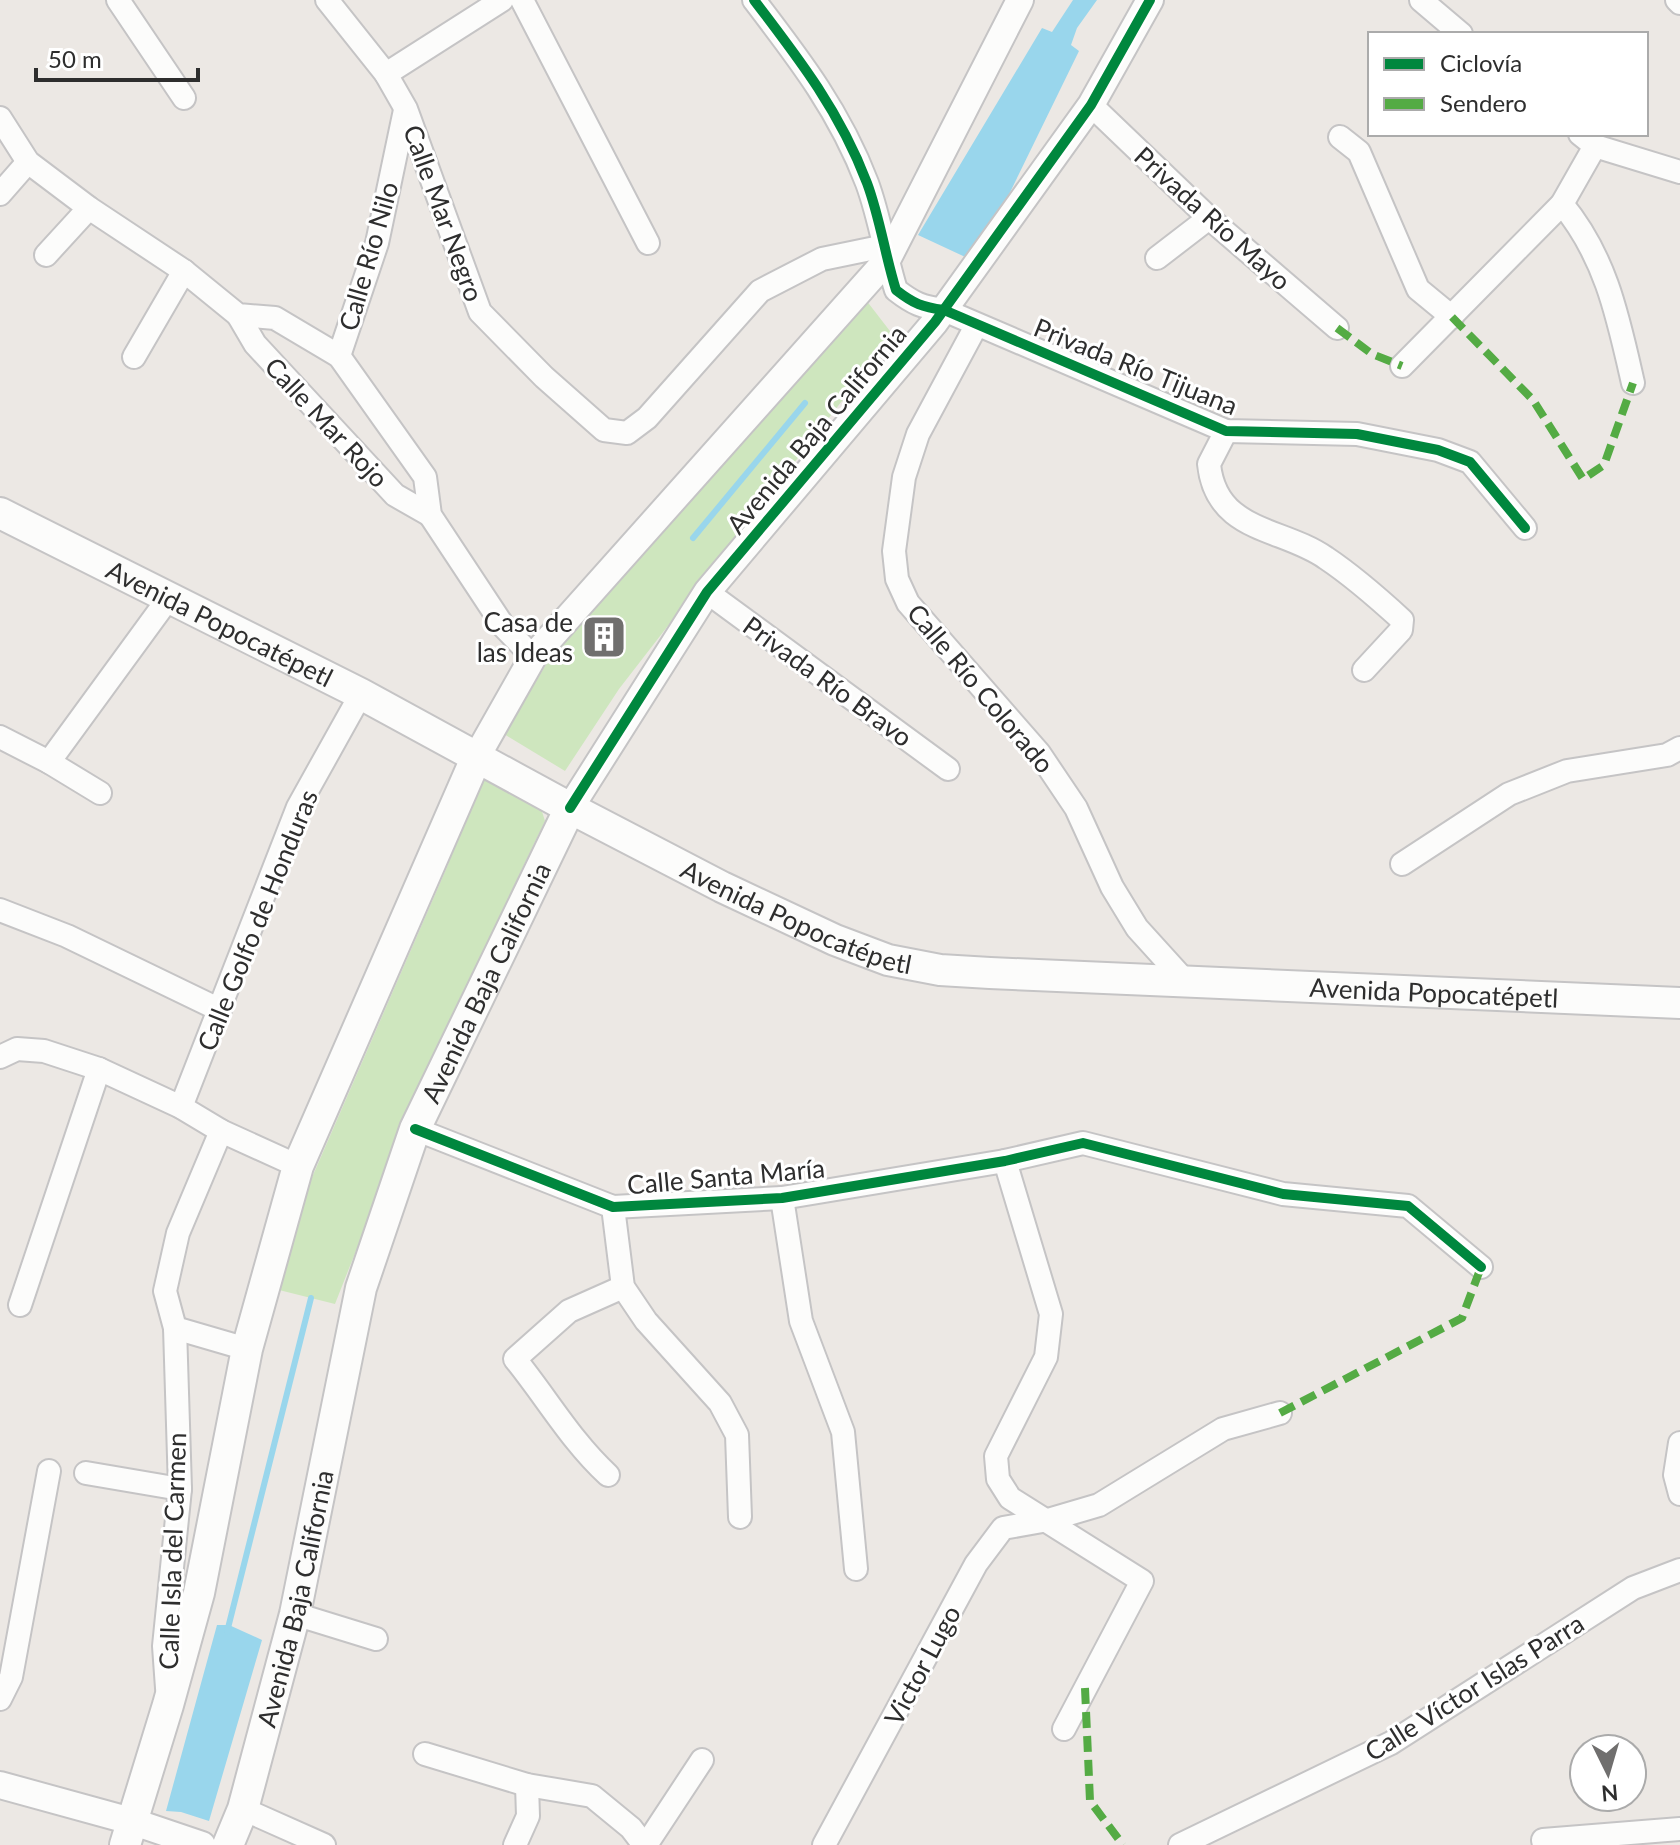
<svg xmlns="http://www.w3.org/2000/svg" width="1680" height="1845" font-family="Lato,sans-serif">
	<style>
		.green { fill: #cee6be }
		.water { fill: #99d6ec }
		.lines { fill: none; stroke-linecap: round; stroke-linejoin: round }
		.stream { stroke: #99d6ec; stroke-width: 6 }
		.minor-casing { stroke: #c5c4c5; stroke-width: 26 }
		.tertiary-casing { stroke: #c5c4c5; stroke-width: 30 }
		.secondary-casing { stroke: #c5c4c5; stroke-width: 34 }
		.minor { stroke: #fcfcfb; stroke-width: 22 }
		.tertiary { stroke: #fcfcfb; stroke-width: 26 }
		.secondary { stroke: #fcfcfb; stroke-width: 30 }
		.quiet { stroke: #54ab44; stroke-width: 8; stroke-dasharray: 16 8; stroke-linecap: butt }
		.cycleway-casing { stroke: #fff; stroke-width: 15 }
		.cycleway { stroke: #00873e; stroke-width: 10 }
		.labels { text-anchor: middle; dominant-baseline: central; stroke-width: 6; stroke-linejoin: round; paint-order: stroke }
		.street-label { font-size: 26px; fill: #2e2e2e; stroke: #fff }
		.poi-label { font-size: 26px; fill: #2e2e2e; stroke: #fff; text-anchor: end }
	</style>
	<rect width="100%" height="100%" fill="#ece8e4"/>
	<g class="green">
		<path d="M866,300L893,335L619,689L565,771L504,734L550,658Z"/>
		<path d="M489,775L538,799L545,821C468,980 399,1140 335,1304L279,1290L310,1182L447,867L477,782Z"/>
	</g>
	<g class="water">
		<path d="M1073,0H1097L1077,28L1071,45L1079,51L976,262L918,235L1042,28L1052,32Z"/>
		<path d="M217,1625H229L262,1640L209,1821L181,1812L166,1811Z"/>
	</g>
	<g class="lines">
		<g class="stream">
			<path d="M693,538L805,403"/>
			<path d="M227,1632L311,1298"/>
		</g>
		<g class="minor-casing">
			<g id="minor">
				<path d="M118,0L184,98"/>
				<path d="M327,0L386,74L406,109L480,312L544,377L604,430L627,433L647,418L760,291L822,259L885,246"/>
				<path d="M522,0L648,243"/>
				<path d="M754,0C800,60 840,112 867,183C880,218 885,255 896,290C914,304 922,307 944,310L1226,431L1357,434L1438,450L1470,462L1525,528"/>
				<path d="M1421,0L1461,34"/>
				<path d="M1677,0L1680,3"/>
				<path d="M386,74L502,0"/>
				<path d="M1091,105L1209,218L1337,328"/>
				<path d="M0,118L28,162L89,208L184,271L238,315L275,318L339,356L425,477L430,515L504,627L533,657"/>
				<path d="M1580,134L1595,146L1680,172"/>
				<path d="M1340,137L1359,152L1418,289L1452,317"/>
				<path d="M0,194L28,162"/>
				<path d="M1562,204C1606,257 1618,317 1633,383"/>
				<path d="M46,255L89,208"/>
				<path d="M1157,258L1209,218"/>
				<path d="M238,315L255,344L395,495L430,515"/>
				<path d="M976,326L918,434L904,477L894,551L897,579L908,603L1039,753L1076,808L1112,887L1137,928L1186,982"/>
				<path d="M339,356L377,243L405,110"/>
				<path d="M134,357L184,271"/>
				<path d="M1402,366L1562,204L1595,146"/>
				<path d="M1226,431L1209,464C1216,533 1282,527 1326,558C1353,576 1378,598 1402,620L1401,630L1364,670"/>
				<path d="M707,592L948,769"/>
				<path d="M0,737L49,762L100,793"/>
				<path d="M49,762L168,599"/>
				<path d="M1402,864L1509,794L1567,771L1667,755L1680,748"/>
				<path d="M0,910L67,936L220,1010"/>
				<path d="M0,1057L17,1049L44,1051L99,1069L181,1107L221,1131L298,1166"/>
				<path d="M181,1107L298,807L361,694"/>
				<path d="M415,1129L613,1207L782,1198L1005,1161L1083,1143L1283,1194L1408,1206L1481,1267"/>
				<path d="M1005,1161L1051,1314L1046,1357L996,1456L998,1479L1010,1498L1142,1581L1064,1729"/>
				<path d="M782,1198L801,1321L843,1432L856,1569"/>
				<path d="M613,1207L623,1287L646,1321L720,1403L737,1435L740,1517"/>
				<path d="M20,1305L99,1069"/>
				<path d="M175,1328L247,1349"/>
				<path d="M1680,1443L1675,1475L1680,1494"/>
				<path d="M86,1473L180,1489"/>
				<path d="M608,1475C571,1441 546,1397 515,1359L569,1311L623,1287"/>
				<path d="M295,1614L376,1639"/>
				<path d="M167,1688L164,1646L180,1489L175,1328L165,1291L178,1233L221,1131"/>
				<path d="M0,1699L11,1677L49,1471"/>
				<path d="M425,1754L527,1785L592,1796L631,1828L644,1845"/>
				<path d="M243,1809L324,1845"/>
				<path d="M515,1845L528,1816L527,1785"/>
				<path d="M646,1845L702,1760"/>
				<path d="M824,1845L976,1564L1003,1528L1048,1520L1099,1505L1223,1429L1280,1413"/>
				<path d="M1180,1845L1391,1743L1633,1588L1680,1570"/>
				<path d="M1544,1845L1543,1840L1680,1829"/>
			</g>
		</g>
		<g class="tertiary-casing">
			<g id="tertiary">
				<path d="M477,756L533,657L887,260L1020,0"/>
				<path d="M570,808L707,592L935,322L1091,105L1150,0"/>
				<path d="M0,1785L131,1821L202,1845"/>
			</g>
		</g>
		<g class="secondary-casing">
			<g id="secondary">
				<path id="s1" d="M0,513L361,694L570,808L722,887L835,940L888,960L940,970L990,973L1680,1003"/>
				<path d="M125,1845L168,1705L199,1593L247,1349L298,1166L477,756"/>
				<path id="s2" d="M228,1845L243,1809L295,1614L361,1288L415,1129L570,808"/>
			</g>
		</g>
		<use href="#minor" class="minor"/>
		<use href="#tertiary" class="tertiary"/>
		<use href="#secondary" class="secondary"/>
		<g class="quiet">
			<path d="M1452,317L1533,400L1583,479L1604,465L1633,383"/>
			<path d="M1337,328L1372,354L1402,366"/>
			<path d="M1280,1413L1462,1318L1481,1267"/>
			<path d="M1085,1688L1090,1801L1123,1845"/>
		</g>
		<g class="cycleway-casing">
			<g id="cycleway">
				<path d="M754,0C800,60 840,112 867,183C880,218 885,255 896,290C914,304 922,307 944,310L1226,431L1357,434L1438,450L1470,462L1525,528"/>
				<path d="M570,808L707,592L935,322L1091,105L1150,0"/>
				<path d="M415,1129L613,1207L782,1198L1005,1161L1083,1143L1283,1194L1408,1206L1481,1267"/>
			</g>
		</g>
		<use href="#cycleway" class="cycleway"/>
	</g>
	<defs>
		<g id="building-square" transform="scale(2.3)"><rect x="-9" y="-9" width="18" height="18" rx="4" fill="#706f6e" stroke="#fff"/><path d="M-4-6H4V6H1V3H-1V6H-4ZM-2.5-4.3h1.7v1.8h-1.7ZM.8-4.3h1.7v1.8H.8ZM-2.5-1h1.7V.8h-1.7ZM.8-1h1.7V.8H.8Z" fill="#fff"/></g>
	</defs>
	<g fill-rule="evenodd">
		<use href="#building-square" x="604" y="637"/>
	</g>
	<g class="labels">
		<g class="street-label">
			<text transform="translate(444 213) rotate(70)">Calle Mar Negro</text>
			<text transform="translate(1213 218) rotate(42)">Privada Río Mayo</text>
			<text transform="translate(368 256) rotate(-74)">Calle Río Nilo</text>
			<text transform="translate(1136 366) rotate(22)">Privada Río Tijuana</text>
			<text transform="translate(327 422) rotate(47)">Calle Mar Rojo</text>
			<text transform="translate(816 429) rotate(-50)">Avenida Baja California</text>
			<text stroke="none"><textPath href="#s1" startOffset="246">Avenida Popocatépetl</textPath></text>
			<text transform="translate(828 681) rotate(36)">Privada Río Bravo</text>
			<text transform="translate(981 688) rotate(50)">Calle Río Colorado</text>
			<text stroke="none"><textPath href="#s1" startOffset="894">Avenida Popocatépetl</textPath></text>
			<text transform="translate(257 920) rotate(-68)">Calle Golfo de Honduras</text>
			<text stroke="none"><textPath href="#s2" startOffset="904">Avenida Baja California</textPath></text>
			<text stroke="none"><textPath href="#s1" startOffset="1542">Avenida Popocatépetl</textPath></text>
			<text transform="translate(726 1176) rotate(-5)">Calle Santa María</text>
			<text transform="translate(172 1551) rotate(-88)">Calle Isla del Carmen</text>
			<text stroke="none"><textPath href="#s2" startOffset="256">Avenida Baja California</textPath></text>
			<text transform="translate(922 1665) rotate(-62)">Victor Lugo</text>
			<text transform="translate(1474 1687) rotate(-32)">Calle Víctor Islas Parra</text>
		</g>
		<g class="poi-label">
			<text x="573" y="622">Casa de<tspan x="573" dy="30">las Ideas</tspan></text>
		</g>
	</g>
	<rect x="1368" y="32" width="280" height="104" fill="#ffffff" stroke="#ababab" stroke-width="2"/>
	<rect x="1384" y="58" width="40" height="12" fill="#00873e" stroke="#ababab" stroke-width="2"/>
	<text x="1440" y="72" font-size="24" fill="#2e2e2e">Ciclovía</text>
	<rect x="1384" y="98" width="40" height="12" fill="#54ab44" stroke="#ababab" stroke-width="2"/>
	<text x="1440" y="112" font-size="24" fill="#2e2e2e">Sendero</text>
	<g transform="translate(1608 1773) rotate(175)"><circle r="38" fill="#ffffff" stroke="#ababab" stroke-width="2"/>
	<path d="M0-6L14 30L0 20L-14 30Z" fill="#706f6e"/>
	<text y="-12" font-size="22" font-weight="bold" text-anchor="middle" fill="#2e2e2e">N</text>
	</g>
	<path d="M36 68v12h162v-12" fill="none" stroke="#2e2e2e" stroke-width="4"/>
	<text x="48" y="68" font-size="24" fill="#2e2e2e" stroke="#ffffff" stroke-width="6" paint-order="stroke">50 m</text>
</svg>
